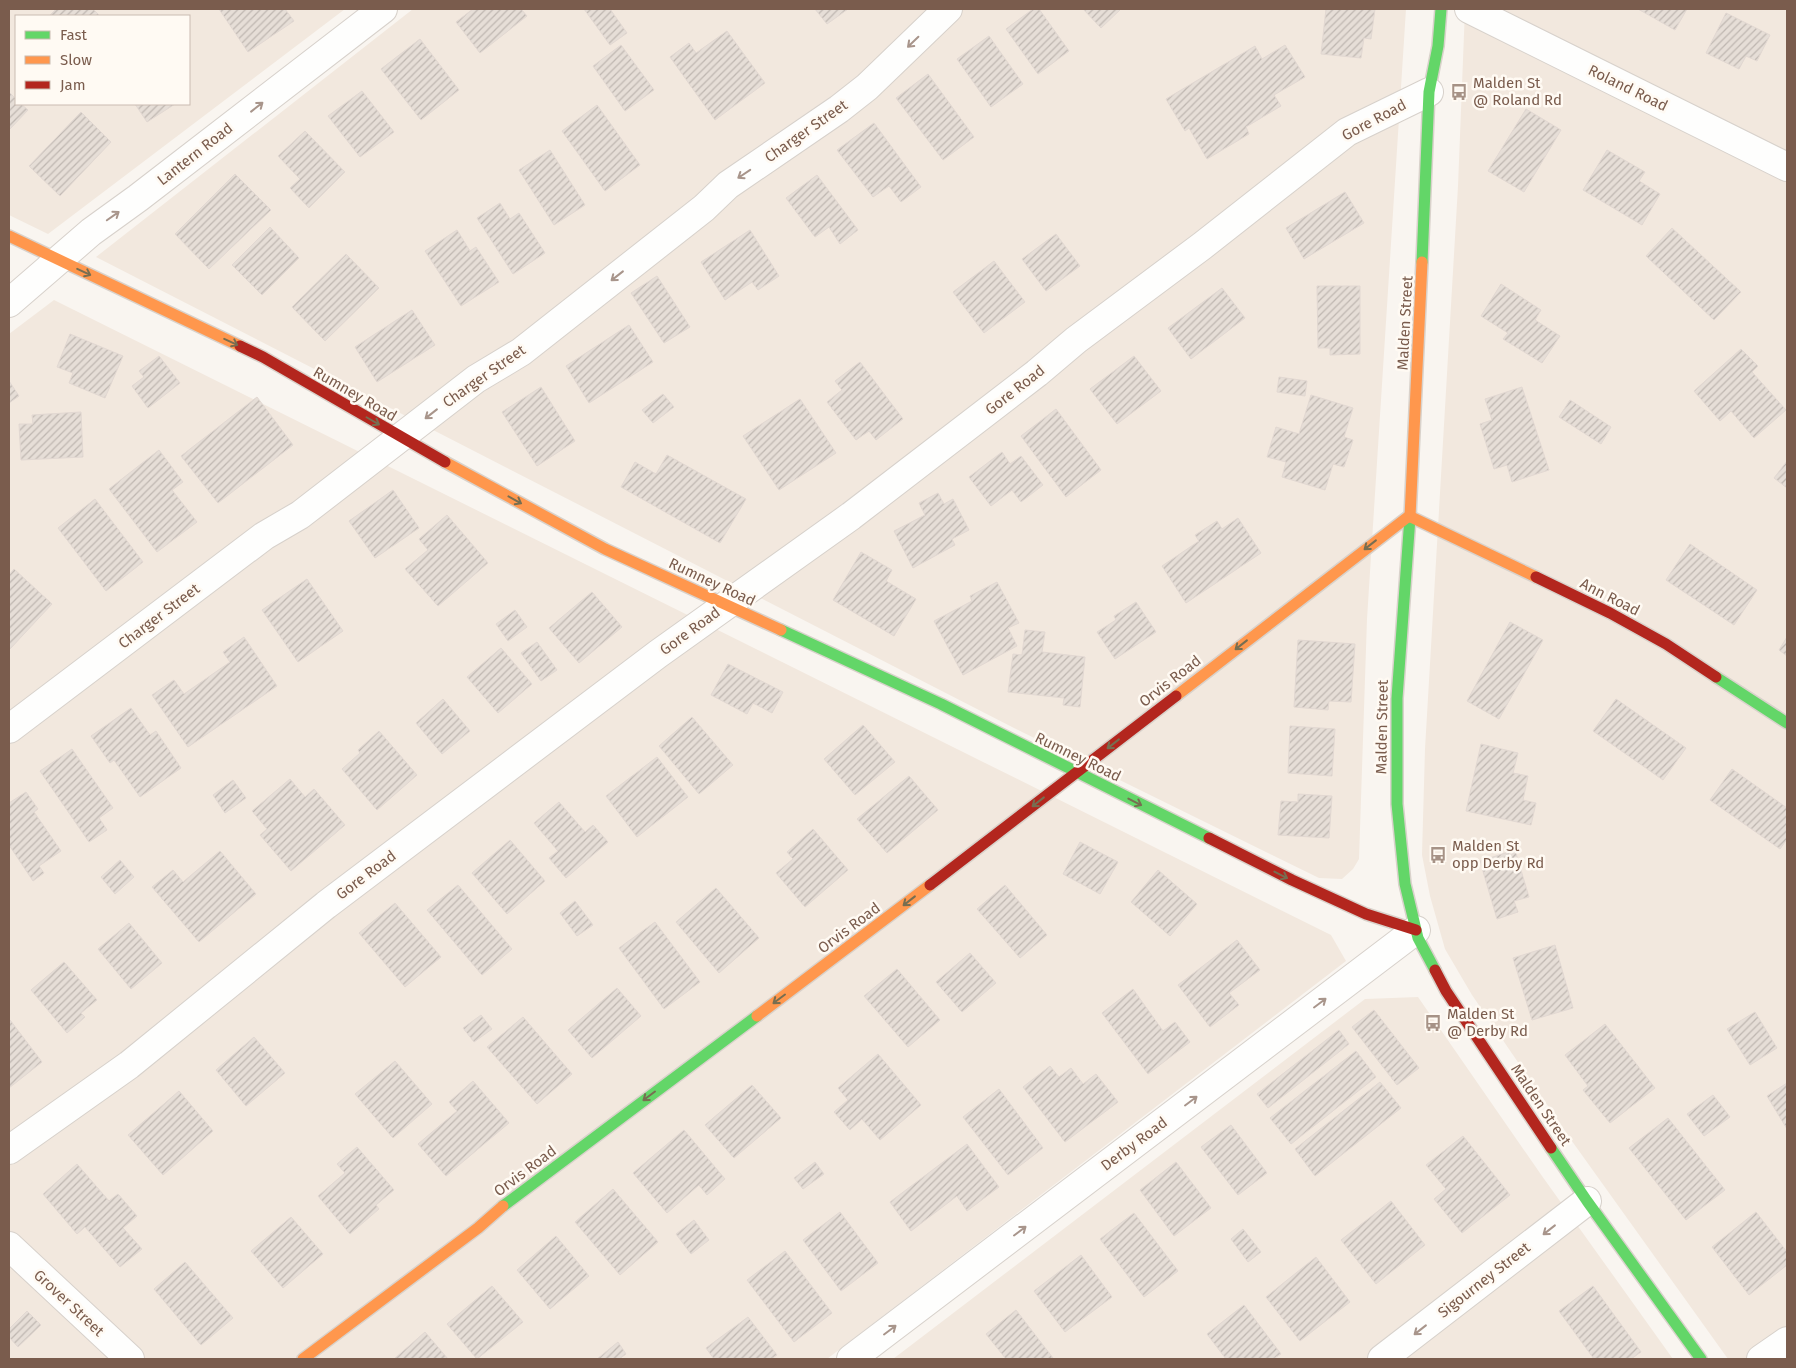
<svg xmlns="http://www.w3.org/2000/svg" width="1796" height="1368" font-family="'Fira Sans',sans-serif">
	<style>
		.residential { fill: #f2e8de; fill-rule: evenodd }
		.building { fill: url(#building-hatch); stroke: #e2d8d2 }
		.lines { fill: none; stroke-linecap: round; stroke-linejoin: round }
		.street-casing { stroke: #d7d1cb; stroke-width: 30 }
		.fast-casing { stroke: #d9d2cb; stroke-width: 14 }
		.slow-casing { stroke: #d9d2cb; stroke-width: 14 }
		.jam-casing { stroke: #d9d2cb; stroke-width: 14 }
		.street { stroke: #fefefd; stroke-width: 28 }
		.fast { stroke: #63d668; stroke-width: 11 }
		.slow { stroke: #ff974d; stroke-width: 11 }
		.jam { stroke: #b3261e; stroke-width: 11 }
		.oneway { stroke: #a8958b }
		.oneway2 { stroke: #776e51 }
		.labels { text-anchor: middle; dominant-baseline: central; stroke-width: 5; stroke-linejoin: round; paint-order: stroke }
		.poi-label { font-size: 15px; fill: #7a5c4d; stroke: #fffaf3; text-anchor: start }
		.street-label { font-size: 15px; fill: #7a5c4d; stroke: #fffaf3 }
	</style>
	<defs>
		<pattern id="building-hatch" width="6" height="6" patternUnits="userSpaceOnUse" patternTransform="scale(1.25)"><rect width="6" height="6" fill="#e6ded7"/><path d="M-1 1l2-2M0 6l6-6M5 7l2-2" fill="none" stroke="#bfb7b1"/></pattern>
	</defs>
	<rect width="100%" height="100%" fill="#f9f5f0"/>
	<g class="residential">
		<path d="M9,9H345L48,234L9,215ZM16,16H189V104H16Z"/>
		<path d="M413,9H1406L1367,619L1359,859L1353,869L1342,879L1319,878L1014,728L96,257Z"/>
		<path d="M1465,9H1787V1359H1728L1574,1144L1472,995L1445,949L1430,896L1422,855L1425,749L1458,186Z"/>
		<path d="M54,300L1331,935L1346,961L827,1359H9V334Z"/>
		<path d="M1418,997L1542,1176L1673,1359H893L1365,999Z"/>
	</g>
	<g class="building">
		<path d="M56,9H93L100,16H49Z"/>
		<path d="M219,9H285L294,21L248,52Z"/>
		<path d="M473,9H521L527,16L480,53L456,22Z"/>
		<path d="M584,9H610L627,33L610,45Z"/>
		<path d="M815,9H848L827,24Z"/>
		<path d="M1033,9H1039L1069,51L1038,74L1006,29Z"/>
		<path d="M1083,9H1121L1101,28Z"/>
		<path d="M1326,9H1375L1371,39L1364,38L1361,58L1321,54Z"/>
		<path d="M1638,9H1687L1675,30Z"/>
		<path d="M1726,13L1770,35L1757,61L1746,56L1739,69L1706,53Z"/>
		<path d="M727,31L765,83L715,120L670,57L689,43L696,53Z"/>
		<path d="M989,36L1023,84L991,107L957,59Z"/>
		<path d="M420,39L459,90L421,120L381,69Z"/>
		<path d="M621,45L654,90L625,111L593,66Z"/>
		<path d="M1285,45L1305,77L1274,95L1281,106L1246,127L1249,134L1207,159L1189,128L1185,131L1166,99L1255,46L1262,59Z"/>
		<path d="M928,74L974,137L943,160L896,98Z"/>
		<path d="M362,91L394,132L360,157L328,116Z"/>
		<path d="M9,92L16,99V104H21L28,110L9,130Z"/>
		<path d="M135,104H175L147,122Z"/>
		<path d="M597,105L640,165L605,191L562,131Z"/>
		<path d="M1526,109L1561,130L1524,192L1488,171Z"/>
		<path d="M81,112L111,142L60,196L29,166Z"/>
		<path d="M874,123L921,187L901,202L889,186L873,197L837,150Z"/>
		<path d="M305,131L345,172L309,208L290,188L300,179L278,156Z"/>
		<path d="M550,150L585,205L554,225L519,170Z"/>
		<path d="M1607,150L1645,172L1639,181L1660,194L1642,225L1583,190Z"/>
		<path d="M235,174L271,210L209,269L175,234Z"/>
		<path d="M817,175L858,230L840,244L829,227L815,237L786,198Z"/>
		<path d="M1345,192L1364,223L1304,259L1286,228Z"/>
		<path d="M500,203L510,219L519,213L545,253L513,274L477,218Z"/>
		<path d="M270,227L299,258L262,295L232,265Z"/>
		<path d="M1672,228L1741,292L1714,320L1646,256Z"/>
		<path d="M457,230L470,251L476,247L499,282L461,306L425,251Z"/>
		<path d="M750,230L779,276L758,290L752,282L725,300L701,262Z"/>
		<path d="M1056,234L1080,266L1046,291L1022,259Z"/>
		<path d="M346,254L379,288L325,341L292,307Z"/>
		<path d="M994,261L1025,302L984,333L953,292Z"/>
		<path d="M657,276L690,327L664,343L631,293Z"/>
		<path d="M1501,284L1541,310L1535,320L1560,336L1542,363L1503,339L1508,333L1481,316Z"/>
		<path d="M1317,286H1360V354L1330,355V348H1318Z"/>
		<path d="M1222,288L1245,318L1191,359L1168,328Z"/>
		<path d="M412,310L435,345L377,382L355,347Z"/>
		<path d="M629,325L653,362L589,403L566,366Z"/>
		<path d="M70,334L123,356L105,398L69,383L73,373L57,367Z"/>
		<path d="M1741,349L1758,366L1752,372L1786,410L1754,438L1731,411L1720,421L1694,391Z"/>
		<path d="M159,356L180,383L148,408L132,386L144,377L139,371Z"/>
		<path d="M1134,356L1161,391L1117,424L1090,389Z"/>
		<path d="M860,362L903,419L876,440L869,431L856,440L827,402L842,390L835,381Z"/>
		<path d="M1279,377L1307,381L1305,396L1277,392Z"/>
		<path d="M9,381L19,396L9,403Z"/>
		<path d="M541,387L575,441L537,466L502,412Z"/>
		<path d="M1522,387L1549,470L1512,482L1507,465L1494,469L1480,424L1492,420L1485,399Z"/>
		<path d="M663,394L674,407L653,423L642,410Z"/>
		<path d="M1311,395L1353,408L1344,437L1353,440L1344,467L1333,464L1325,490L1282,477L1286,462L1267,457L1276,427L1299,434Z"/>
		<path d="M257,397L293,445L218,503L181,456Z"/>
		<path d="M800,399L836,453L779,490L743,436Z"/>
		<path d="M1570,400L1611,427L1601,444L1559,417Z"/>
		<path d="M1056,409L1101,470L1066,497L1021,436Z"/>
		<path d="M81,412L83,457L21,460L19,424H33L32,415Z"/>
		<path d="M159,450L183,482L172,490L197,522L157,552L109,489Z"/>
		<path d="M1002,452L1010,464L1021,456L1043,485L1021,502L1012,490L991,506L969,477Z"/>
		<path d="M667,455L746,499L720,543L621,487L635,462L656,474Z"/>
		<path d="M1787,461V488L1774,478Z"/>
		<path d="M393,490L419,528L375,558L349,521Z"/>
		<path d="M938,493L944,504L953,499L969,530L952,539L955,545L913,568L894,531L925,515L919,503Z"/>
		<path d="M95,499L143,562L106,591L58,528Z"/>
		<path d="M447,515L488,563L438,606L405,569L428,550L419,539Z"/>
		<path d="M1238,518L1261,553L1186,603L1162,566L1199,541L1195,535L1217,521L1222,529Z"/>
		<path d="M1690,544L1757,590L1734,625L1666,580Z"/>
		<path d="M861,552L892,570L886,581L916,599L894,636L833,600Z"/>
		<path d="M14,569L52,604L9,650V575Z"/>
		<path d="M307,579L343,631L298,662L262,610Z"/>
		<path d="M997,582L1019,623L1008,628L1017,646L963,675L934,621L972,601L970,596Z"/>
		<path d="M592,592L622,627L579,663L549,628Z"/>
		<path d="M1136,602L1156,632L1115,659L1097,632L1116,620L1114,616Z"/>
		<path d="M515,610L527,627L508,641L496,624Z"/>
		<path d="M1510,622L1543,640L1499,719L1467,701Z"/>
		<path d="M1025,630L1045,632L1042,652L1085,657L1080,707L1063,705L1064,698L1008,692L1013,654L1022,655Z"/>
		<path d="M244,637L277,686L188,747L152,695L174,680L184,694L230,662L223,652Z"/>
		<path d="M1787,637V656L1779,650Z"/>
		<path d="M1298,640L1355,644L1351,702L1329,701L1328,710L1294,707Z"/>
		<path d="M537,642L557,670L541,681L521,653Z"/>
		<path d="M501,648L532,684L498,713L467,677Z"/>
		<path d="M728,664L783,692L772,713L753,703L747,714L711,695Z"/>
		<path d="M443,699L470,731L442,754L416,723Z"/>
		<path d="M1616,699L1686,748L1663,780L1593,731Z"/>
		<path d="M131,708L150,735L156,731L181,768L140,797L114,760L110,763L91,736Z"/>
		<path d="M692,717L733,765L699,794L659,746Z"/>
		<path d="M863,725L895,762L855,795L824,759Z"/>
		<path d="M1290,726L1335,729L1332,776L1288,773Z"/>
		<path d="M379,731L417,775L377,810L342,769L360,753L358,750Z"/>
		<path d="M1481,744L1518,753L1513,773L1528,776L1523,800L1536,803L1531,825L1466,811Z"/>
		<path d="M72,749L113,808L99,818L107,830L89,842L40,771Z"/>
		<path d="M657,757L688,797L637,837L606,796Z"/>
		<path d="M1732,769L1787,808V839L1780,849L1710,800Z"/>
		<path d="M909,776L938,810L887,853L857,819Z"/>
		<path d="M290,779L305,797L314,789L345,825L291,871L260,835L267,829L252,811Z"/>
		<path d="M233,780L246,798L225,813L213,795Z"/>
		<path d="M26,792L38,809L34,812L61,851L39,866L44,873L33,881L9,845V803Z"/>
		<path d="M1298,794L1332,796L1329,838L1278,835L1281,801L1298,802Z"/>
		<path d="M559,802L585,832L593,825L608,842L566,878L549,858L558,851L534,823Z"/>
		<path d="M813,829L848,870L805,907L776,873L793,859L787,852Z"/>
		<path d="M510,840L545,881L507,914L472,873Z"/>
		<path d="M1080,842L1118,862L1100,894L1063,874Z"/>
		<path d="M1515,850L1529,897L1514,901L1518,912L1497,919L1480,861Z"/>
		<path d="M220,851L256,894L199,942L152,887L173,870L183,882Z"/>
		<path d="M120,860L134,877L115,894L101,877Z"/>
		<path d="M1158,870L1197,904L1170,936L1131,902Z"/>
		<path d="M458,885L512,949L482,975L427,910Z"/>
		<path d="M1005,885L1047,935L1020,958L977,909Z"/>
		<path d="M716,888L759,938L719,973L676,922Z"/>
		<path d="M575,901L593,925L577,936L560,913Z"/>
		<path d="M395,903L441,957L405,987L359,933Z"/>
		<path d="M655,922L700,982L664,1009L619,948Z"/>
		<path d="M129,923L162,963L131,989L98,949Z"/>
		<path d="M1237,940L1260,970L1229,993L1239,1005L1210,1027L1178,985Z"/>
		<path d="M1555,945L1573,1008L1532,1020L1513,958Z"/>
		<path d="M970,953L996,983L962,1012L936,982Z"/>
		<path d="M64,962L97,1000L81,1013L85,1017L67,1033L31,990Z"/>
		<path d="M897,969L940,1020L908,1047L864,996Z"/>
		<path d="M617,988L641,1016L592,1058L568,1030Z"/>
		<path d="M1133,989L1163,1031L1175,1022L1190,1042L1148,1074L1102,1013Z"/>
		<path d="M1374,1010L1419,1068L1397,1085L1352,1027Z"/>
		<path d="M1755,1012L1777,1048L1750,1065L1727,1029Z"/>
		<path d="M481,1015L492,1029L474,1042L463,1028Z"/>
		<path d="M523,1017L572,1074L537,1104L487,1047Z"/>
		<path d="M10,1020L42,1062L9,1088V1021Z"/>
		<path d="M1605,1024L1655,1088L1610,1123L1583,1090L1588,1086L1565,1055Z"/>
		<path d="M1339,1030L1349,1044L1268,1108L1257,1094Z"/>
		<path d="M254,1037L285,1073L246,1106L216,1070Z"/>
		<path d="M1356,1051L1376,1077L1291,1144L1270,1118Z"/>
		<path d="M878,1054L921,1105L880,1140L862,1119L850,1130L834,1112L848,1100L838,1088Z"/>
		<path d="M395,1061L432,1104L393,1138L355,1094Z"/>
		<path d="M1050,1066L1059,1077L1071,1068L1083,1084L1096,1074L1118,1102L1065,1142L1023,1087Z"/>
		<path d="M473,1081L509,1123L446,1176L418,1144L457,1111L449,1102Z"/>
		<path d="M1380,1082L1401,1108L1315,1176L1295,1149Z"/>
		<path d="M1787,1083V1129L1767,1096Z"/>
		<path d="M752,1085L781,1118L734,1158L705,1125Z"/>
		<path d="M999,1089L1043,1148L1008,1175L963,1117Z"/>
		<path d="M179,1091L213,1131L163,1175L128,1135Z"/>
		<path d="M1713,1095L1730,1117L1704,1136L1687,1114Z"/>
		<path d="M1668,1118L1725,1190L1686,1220L1629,1148Z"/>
		<path d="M1231,1125L1267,1173L1238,1195L1201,1147Z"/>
		<path d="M684,1130L725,1179L707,1195L699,1185L667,1213L633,1173Z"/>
		<path d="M1463,1136L1510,1195L1462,1233L1434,1199L1446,1189L1426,1165Z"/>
		<path d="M967,1144L999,1187L967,1211L957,1196L911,1231L890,1202Z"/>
		<path d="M357,1147L394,1190L376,1205L379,1209L350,1234L318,1196L345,1173L337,1164Z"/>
		<path d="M815,1162L824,1174L803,1189L794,1178Z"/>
		<path d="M1176,1162L1211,1208L1174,1236L1140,1190Z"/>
		<path d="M77,1164L109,1201L118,1194L137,1216L123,1228L142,1249L120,1267L85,1227L77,1234L43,1194Z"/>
		<path d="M613,1189L658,1242L620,1275L575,1222Z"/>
		<path d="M1391,1201L1425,1245L1376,1284L1341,1240Z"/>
		<path d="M840,1212L878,1263L841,1291L803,1240Z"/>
		<path d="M1756,1212L1787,1252V1265L1749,1295L1712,1247Z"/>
		<path d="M1134,1213L1178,1271L1144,1297L1100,1239Z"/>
		<path d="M291,1217L323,1254L283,1288L251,1251Z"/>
		<path d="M694,1220L709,1240L691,1254L676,1234Z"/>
		<path d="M1243,1229L1261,1252L1248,1262L1231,1239Z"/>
		<path d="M556,1236L589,1276L550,1309L517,1270Z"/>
		<path d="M785,1251L832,1313L794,1342L747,1280Z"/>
		<path d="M1081,1255L1112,1297L1065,1332L1034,1291Z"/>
		<path d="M1316,1257L1350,1302L1300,1341L1266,1297Z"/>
		<path d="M185,1262L233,1318L201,1345L154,1289Z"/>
		<path d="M492,1286L523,1322L477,1359L447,1324Z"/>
		<path d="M1593,1286L1641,1352L1631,1359H1594L1559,1311Z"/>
		<path d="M1244,1305L1281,1354L1273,1359H1226L1207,1334Z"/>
		<path d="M1016,1310L1053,1358L1051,1359H1006L986,1334Z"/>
		<path d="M27,1311L41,1325L18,1347L9,1337V1329Z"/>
		<path d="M748,1317L777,1355L771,1359H714L706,1348Z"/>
		<path d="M425,1332L448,1359H394Z"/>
		<path d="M618,1342L626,1354L619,1359H597Z"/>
	</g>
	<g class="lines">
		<g class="street-casing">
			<g id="street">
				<path d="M1469,9L1787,167"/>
				<path d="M9,303L91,232L138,198L383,9"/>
				<path d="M9,729L264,536L300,515L476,379L521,352L704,208L728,185L839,109L867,87L948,9"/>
				<path d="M9,1150L129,1065L326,905L658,654L851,516L1037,373L1076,340L1202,246L1347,132L1429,92"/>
				<path d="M9,1246L130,1359"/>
				<path d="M851,1359L1416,930"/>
				<path d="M1382,1359L1587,1201"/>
				<path d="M1761,1359L1787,1341"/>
			</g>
		</g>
		<g class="fast-casing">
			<g id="fast">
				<path d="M1422,262L1429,92L1438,46L1441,9"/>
				<path d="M1410,517L1397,698V804L1405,884L1418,938L1435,970"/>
				<path d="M781,630L941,704L1209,838"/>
				<path d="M1716,677L1787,723"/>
				<path d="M1551,1148L1587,1201L1701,1359"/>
				<path d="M503,1206L757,1016"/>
			</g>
		</g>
		<g class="slow-casing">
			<g id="slow">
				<path d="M9,236L240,346"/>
				<path d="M445,462L605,549L781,630"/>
				<path d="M1410,517L1422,262"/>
				<path d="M1176,696L1409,516L1536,577"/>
				<path d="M757,1016L930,885"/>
				<path d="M303,1359L478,1228L503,1206"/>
			</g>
		</g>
		<g class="jam-casing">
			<g id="jam">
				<path d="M240,346L263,357L445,462"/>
				<path d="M1536,577L1610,613L1666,644L1716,677"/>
				<path d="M1209,838L1292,880L1366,914L1416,930"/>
				<path d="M930,885L1176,696"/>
				<path d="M1435,970L1446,991L1551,1148"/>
			</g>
		</g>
		<use href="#street" class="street"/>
		<use href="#fast" class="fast"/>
		<use href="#slow" class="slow"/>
		<use href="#jam" class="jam"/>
	</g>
	<defs><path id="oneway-shaft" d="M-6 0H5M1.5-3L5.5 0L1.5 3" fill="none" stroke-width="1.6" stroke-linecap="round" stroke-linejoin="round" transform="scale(1.25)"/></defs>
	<g class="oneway">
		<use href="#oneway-shaft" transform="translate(913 42) rotate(136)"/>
		<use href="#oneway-shaft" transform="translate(257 107) rotate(-38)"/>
		<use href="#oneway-shaft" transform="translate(744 174) rotate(146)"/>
		<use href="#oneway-shaft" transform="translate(113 216) rotate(-35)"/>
		<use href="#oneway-shaft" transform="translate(617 276) rotate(142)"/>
		<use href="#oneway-shaft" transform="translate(431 414) rotate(142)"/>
		<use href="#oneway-shaft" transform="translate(1320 1003) rotate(-37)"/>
		<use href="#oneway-shaft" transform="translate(1191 1101) rotate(-37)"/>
		<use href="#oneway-shaft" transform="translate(1549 1230) rotate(142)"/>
		<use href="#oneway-shaft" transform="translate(1020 1231) rotate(-37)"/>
		<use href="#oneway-shaft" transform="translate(890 1330) rotate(-37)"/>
		<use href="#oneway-shaft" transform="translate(1420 1330) rotate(142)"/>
	</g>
	<g class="oneway2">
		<use href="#oneway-shaft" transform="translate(84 272) rotate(25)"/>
		<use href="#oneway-shaft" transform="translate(231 342) rotate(25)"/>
		<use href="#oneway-shaft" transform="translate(373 421) rotate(30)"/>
		<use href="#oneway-shaft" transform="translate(515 500) rotate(29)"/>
		<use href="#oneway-shaft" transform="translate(1370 545) rotate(142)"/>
		<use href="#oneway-shaft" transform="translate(1241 645) rotate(142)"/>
		<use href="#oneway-shaft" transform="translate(1113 744) rotate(142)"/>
		<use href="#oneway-shaft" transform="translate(1038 802) rotate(142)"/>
		<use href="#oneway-shaft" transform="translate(1135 802) rotate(27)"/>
		<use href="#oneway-shaft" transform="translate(1281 875) rotate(27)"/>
		<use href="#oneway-shaft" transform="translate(909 901) rotate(142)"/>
		<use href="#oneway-shaft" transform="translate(779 999) rotate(143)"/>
		<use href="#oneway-shaft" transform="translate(649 1096) rotate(143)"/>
	</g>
	<defs>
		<g id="bus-bare" transform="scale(1.35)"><path d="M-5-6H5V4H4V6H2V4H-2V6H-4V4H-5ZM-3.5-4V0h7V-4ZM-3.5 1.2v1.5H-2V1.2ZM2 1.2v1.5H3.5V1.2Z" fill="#a69286" stroke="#fffaf3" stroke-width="2.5" paint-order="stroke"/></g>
	</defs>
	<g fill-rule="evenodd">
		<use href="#bus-bare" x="1459" y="92"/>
		<use href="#bus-bare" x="1438" y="855"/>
		<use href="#bus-bare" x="1433" y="1023"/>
	</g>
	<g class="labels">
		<g class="poi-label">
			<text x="1473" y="83">Malden St<tspan x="1473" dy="17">@ Roland Rd</tspan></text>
			<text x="1452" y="846">Malden St<tspan x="1452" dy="17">opp Derby Rd</tspan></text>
			<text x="1447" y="1014">Malden St<tspan x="1447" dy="17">@ Derby Rd</tspan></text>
		</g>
		<g class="street-label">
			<text transform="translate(1628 88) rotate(26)">Roland Road</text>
			<text transform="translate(1374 120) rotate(-28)">Gore Road</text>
			<text transform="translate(806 131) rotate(-35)">Charger Street</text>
			<text transform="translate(195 154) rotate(-38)">Lantern Road</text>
			<text transform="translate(1405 323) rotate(-87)">Malden Street</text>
			<text transform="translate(484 376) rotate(-35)">Charger Street</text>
			<text transform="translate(1015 390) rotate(-38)">Gore Road</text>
			<text transform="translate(355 394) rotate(30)">Rumney Road</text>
			<text transform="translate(712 582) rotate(25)">Rumney Road</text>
			<text transform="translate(1610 597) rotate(27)">Ann Road</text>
			<text transform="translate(159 616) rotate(-37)">Charger Street</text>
			<text transform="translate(690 631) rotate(-36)">Gore Road</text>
			<text transform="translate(1170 681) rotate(-38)">Orvis Road</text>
			<text transform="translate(1382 727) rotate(-89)">Malden Street</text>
			<text transform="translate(1078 757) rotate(26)">Rumney Road</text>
			<text transform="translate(366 875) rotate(-37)">Gore Road</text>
			<text transform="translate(849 928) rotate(-37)">Orvis Road</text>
			<text transform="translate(1541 1105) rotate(56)">Malden Street</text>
			<text transform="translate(1134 1144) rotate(-37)">Derby Road</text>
			<text transform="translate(525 1171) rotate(-37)">Orvis Road</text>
			<text transform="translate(1484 1280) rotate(-38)">Sigourney Street</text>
			<text transform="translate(69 1303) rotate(43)">Grover Street</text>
		</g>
	</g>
	<rect width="1796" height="1368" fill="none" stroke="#7a5c4d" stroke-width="20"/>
	<rect x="15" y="15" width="175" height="90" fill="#fffaf3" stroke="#cabbb1"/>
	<rect x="25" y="31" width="25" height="8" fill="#63d668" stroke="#cabbb1"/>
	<text x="60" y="40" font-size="15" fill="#7a5c4d">Fast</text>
	<rect x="25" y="56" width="25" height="8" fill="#ff974d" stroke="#cabbb1"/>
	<text x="60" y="65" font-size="15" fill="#7a5c4d">Slow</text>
	<rect x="25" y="81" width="25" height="8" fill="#b3261e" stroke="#cabbb1"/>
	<text x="60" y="90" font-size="15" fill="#7a5c4d">Jam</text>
</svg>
